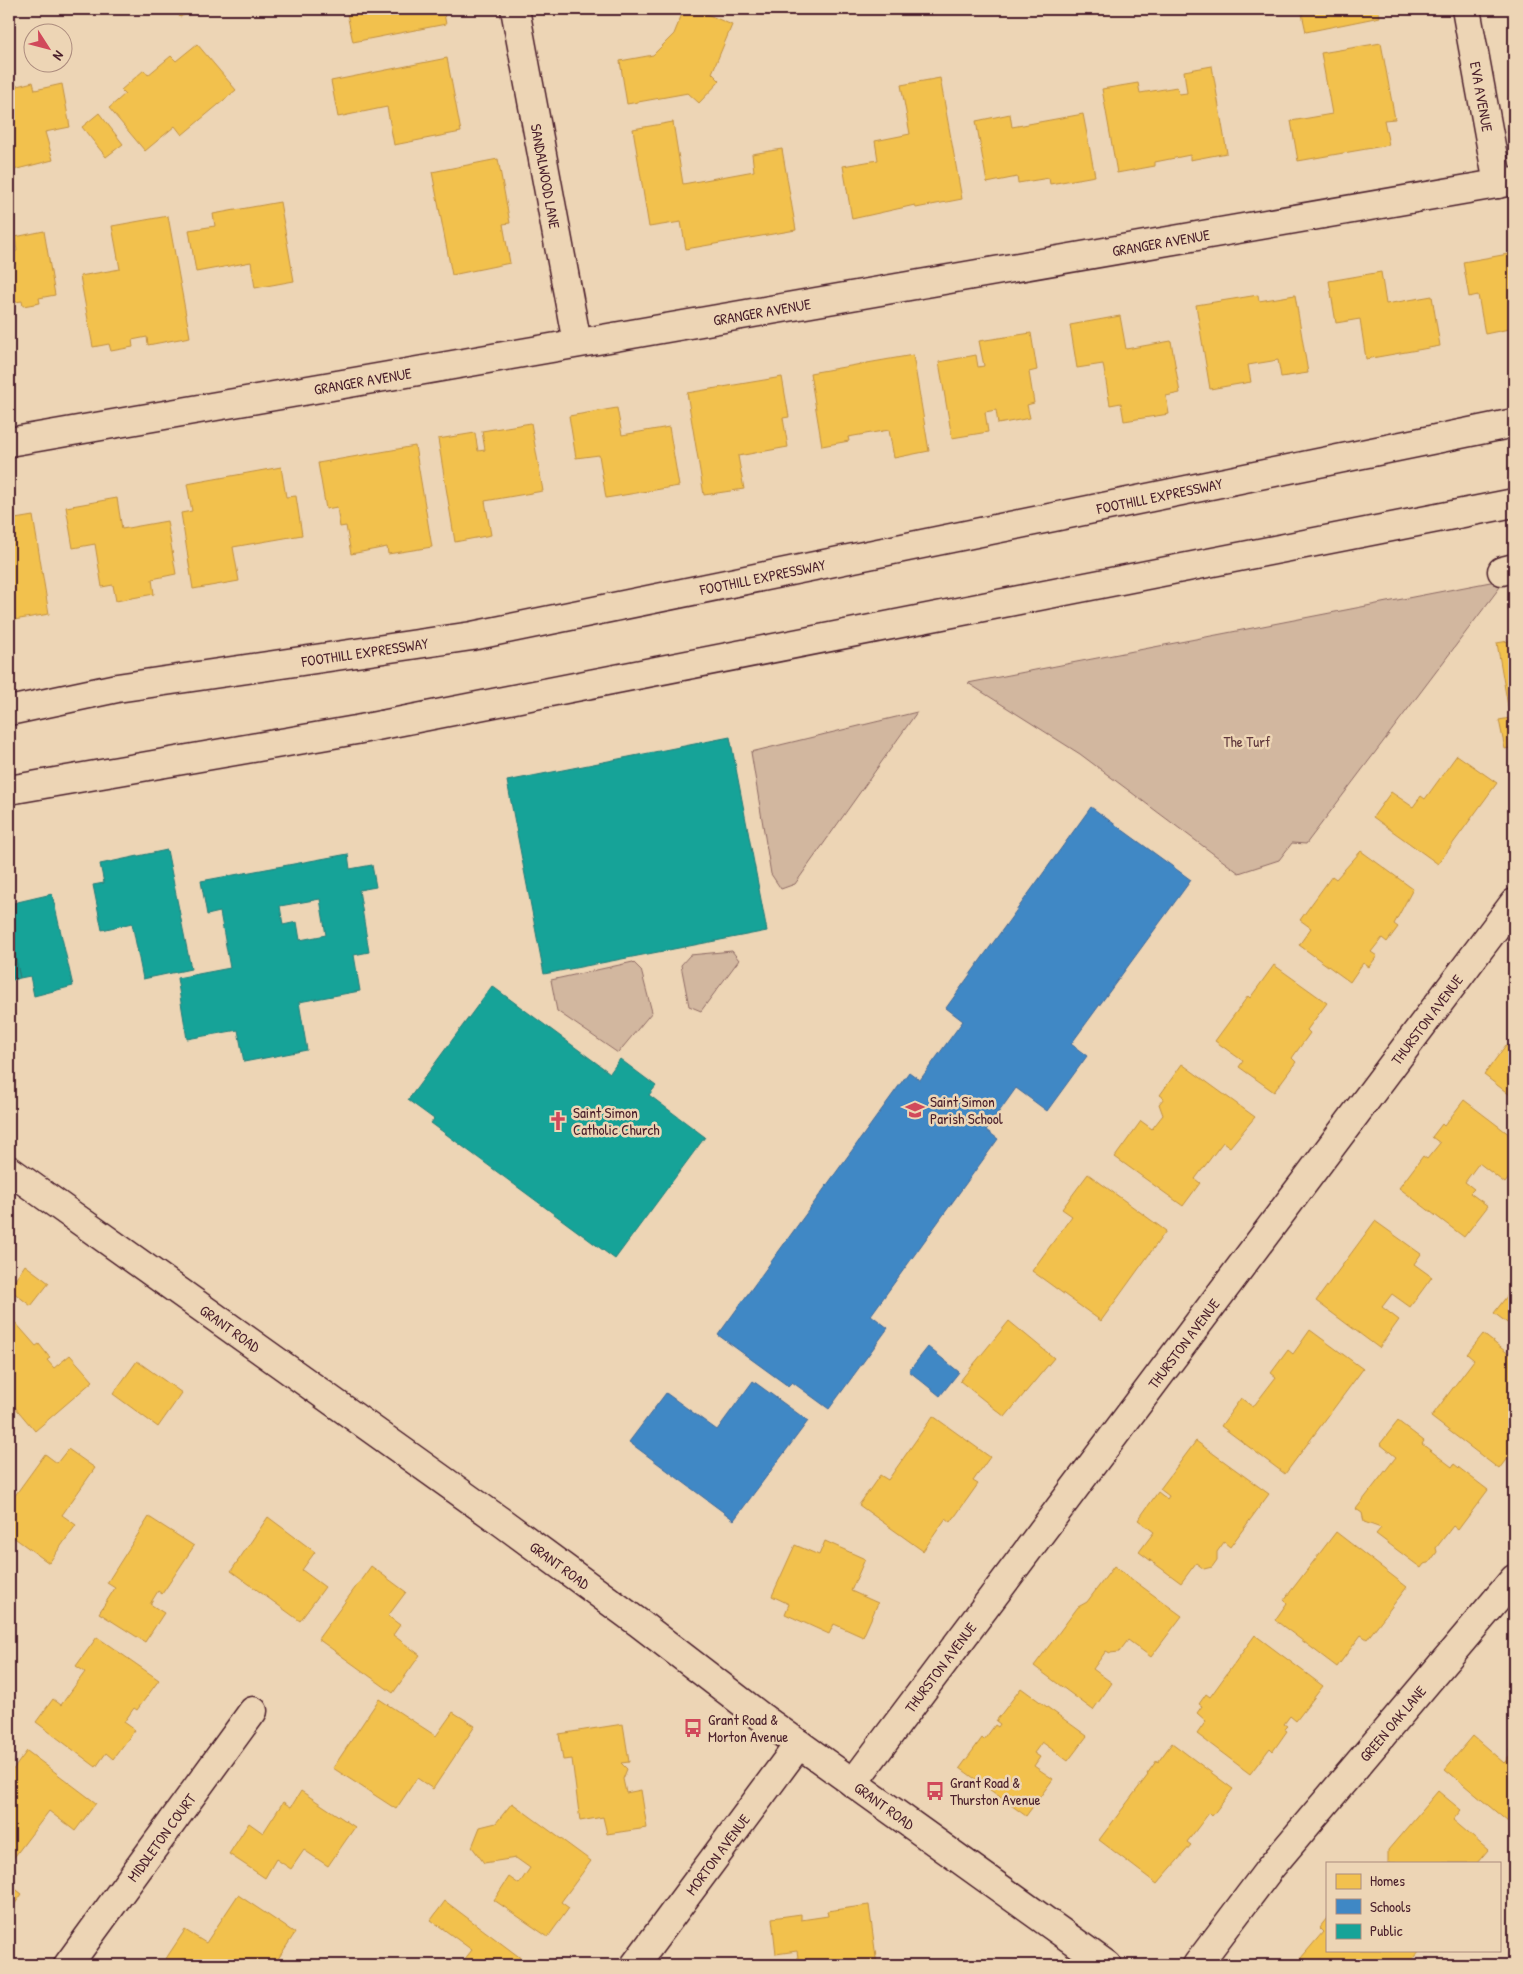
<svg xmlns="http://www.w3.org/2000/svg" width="1523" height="1974" font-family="'Patrick Hand',sans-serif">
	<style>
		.green { fill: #d2b79f; stroke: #8e6b65 }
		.homes { fill: #f2c14e; stroke: #c09044 }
		.schools { fill: #3f88c5; stroke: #426897 }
		.public { fill: #17a398; stroke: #267b77; fill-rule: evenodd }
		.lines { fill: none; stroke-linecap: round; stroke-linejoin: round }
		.minor-casing { stroke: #4a1f2b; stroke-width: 31 }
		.major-casing { stroke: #4a1f2b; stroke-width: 31 }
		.highway-casing { stroke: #4a1f2b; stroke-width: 31 }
		.minor { stroke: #edd5b5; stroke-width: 28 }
		.major { stroke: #edd5b5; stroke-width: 28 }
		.highway { stroke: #edd5b5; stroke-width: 28 }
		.labels { text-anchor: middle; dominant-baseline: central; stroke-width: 5; stroke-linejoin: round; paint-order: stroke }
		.street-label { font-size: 15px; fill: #4a1f2b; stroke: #edd5b5 }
		.park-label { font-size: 15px; fill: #5e363c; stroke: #edd5b5 }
		.poi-label { font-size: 15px; fill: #4a1f2b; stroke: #edd5b5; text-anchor: start }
	</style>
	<rect width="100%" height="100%" fill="#edd5b5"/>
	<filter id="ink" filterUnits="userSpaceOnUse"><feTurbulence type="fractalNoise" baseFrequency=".02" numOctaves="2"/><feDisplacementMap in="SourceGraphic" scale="10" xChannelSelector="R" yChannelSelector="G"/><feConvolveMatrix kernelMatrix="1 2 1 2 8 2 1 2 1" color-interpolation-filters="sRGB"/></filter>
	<g filter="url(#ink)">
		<g class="green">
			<path d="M1506,579L1306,844L1292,843L1279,860L1239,873L1080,754L968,683Z"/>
			<path d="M917,712L795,884L781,889L771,874L751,752Z"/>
			<path d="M732,951L739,960L701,1011L689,1006L681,965L690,955Z"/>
			<path d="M633,962L641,970L652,1012L618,1053L557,1011L551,980Z"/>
		</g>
		<g class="homes">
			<path d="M175,9H195L180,17Z"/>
			<path d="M346,9H443L446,24L353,42Z"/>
			<path d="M684,9H695L732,25L712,73L720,81L699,103L688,93L627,104L620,61L653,55L674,34Z"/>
			<path d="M1301,9H1378L1380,17L1306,32Z"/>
			<path d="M1381,43L1395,119L1384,120L1389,145L1298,161L1291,121L1332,114L1321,53Z"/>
			<path d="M197,44L236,90L182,135L175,126L145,151L109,108L125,94L121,90L144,70L148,75L171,56L176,61Z"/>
			<path d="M447,58L461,132L394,145L387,107L338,117L331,81Z"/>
			<path d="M1212,66L1227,153L1190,160V155L1155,162V166L1117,173L1102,89L1138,83L1140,93L1177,87L1179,94L1187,93L1184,71Z"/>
			<path d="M940,78L962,199L916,208L915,205L852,219L843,166L878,160L875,141L910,134L901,85Z"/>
			<path d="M33,82L35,90L62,84L70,127L45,132L53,160L9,171V88Z"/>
			<path d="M99,113L123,144L106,157L82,127Z"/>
			<path d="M1010,114L1012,127L1083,114L1095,176L1050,184L1049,178L1018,183L1017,177L987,183L976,121Z"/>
			<path d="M673,122L683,184L754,171L752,154L782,149L796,230L686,249L681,222L649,227L633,129Z"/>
			<path d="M498,159L510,223L503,224L510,263L452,275L432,172Z"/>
			<path d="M280,202L294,281L255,288L251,262L196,272L189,230L215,226L213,214Z"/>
			<path d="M168,216L190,337L148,345L147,337L132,340L133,347L111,351L109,344L93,347L80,276L120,269L112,226Z"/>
			<path d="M44,231L55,295L39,298L40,303L23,306L22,301L9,303V253L17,251L15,237Z"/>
			<path d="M1514,253V311H1512L1514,328L1485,334L1478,295L1469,297L1463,262Z"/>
			<path d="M1381,272L1386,304L1432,296L1440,346L1366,359L1360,319L1336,323L1329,281Z"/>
			<path d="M1258,295L1259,301L1295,295L1308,373L1281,377L1278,360L1248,365L1251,382L1210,389L1196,305Z"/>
			<path d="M1120,316L1126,349L1171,341L1180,393L1166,396L1169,414L1124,421L1121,403L1110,405L1103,364L1077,368L1070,325Z"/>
			<path d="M1031,333L1037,370L1029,372L1034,403L1027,405L1030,418L998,424L996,410L985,412L988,432L952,438L939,362L976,355L978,367L984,366L979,341Z"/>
			<path d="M913,355L929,451L894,458L889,430L848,437L849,441L822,446L810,373Z"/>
			<path d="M782,377L789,417L783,418L788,447L738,456L744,489L704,495L687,393Z"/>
			<path d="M617,408L622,435L669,427L679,486L606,498L599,455L576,458L569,416Z"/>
			<path d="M531,423L543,491L485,501L491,535L455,542L438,439L475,433L478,451L485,450L482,431Z"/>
			<path d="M415,446L432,547L388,554L387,547L351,554L346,526L340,527L337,507L326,509L318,463Z"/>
			<path d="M281,467L286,497L296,496L302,535L233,547L239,581L193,589L181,513L192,511L187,484Z"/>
			<path d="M117,498L122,529L167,521L176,574L152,579L154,594L116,601L113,585L102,587L95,544L73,548L66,507Z"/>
			<path d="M33,516L49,614L14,620L9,586V520Z"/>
			<path d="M1514,640V747L1505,749L1499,720L1510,718L1497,643Z"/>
			<path d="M1457,755L1497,783L1438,864L1373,817L1391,792L1413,807L1421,796L1425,799Z"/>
			<path d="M1361,851L1413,889L1394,924L1398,927L1387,942L1382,938L1371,952L1377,956L1369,967L1363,963L1350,982L1299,945L1311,928L1300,920L1332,876L1336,879Z"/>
			<path d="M1274,965L1327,1003L1307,1030L1310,1033L1292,1058L1296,1062L1274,1092L1239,1067L1243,1061L1215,1041L1248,996L1250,998Z"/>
			<path d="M1514,1034V1098L1484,1075L1506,1045L1508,1046L1512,1041L1510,1040Z"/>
			<path d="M1182,1064L1255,1117L1230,1147L1223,1142L1195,1179L1200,1183L1183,1206L1115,1157L1141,1121L1152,1129L1163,1115L1159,1104L1164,1098L1160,1095Z"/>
			<path d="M1464,1100L1514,1138V1171L1505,1183L1479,1163L1465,1182L1474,1189L1470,1193L1488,1206L1464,1237L1399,1188L1423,1156L1427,1159L1440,1143L1432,1137L1442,1124L1444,1126Z"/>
			<path d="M1088,1174L1166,1231L1101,1321L1032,1271L1072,1216L1062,1209Z"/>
			<path d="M1375,1221L1421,1254L1414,1264L1432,1277L1410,1307L1392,1294L1382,1307L1399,1320L1379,1348L1316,1301Z"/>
			<path d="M25,1265L49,1283L31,1306L9,1289Z"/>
			<path d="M1514,1287V1328L1494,1313Z"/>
			<path d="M14,1321L36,1346L39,1344L50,1358L47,1360L54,1368L70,1355L93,1381L35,1431L9,1400V1325Z"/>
			<path d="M1009,1321L1054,1358L1005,1417L960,1381Z"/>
			<path d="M1310,1330L1363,1369L1285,1474L1221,1426L1241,1398L1253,1407L1276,1377L1271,1373L1288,1350L1293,1354Z"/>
			<path d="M1483,1334L1514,1358V1436L1512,1439L1514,1449L1499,1469L1431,1417L1474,1360L1467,1354Z"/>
			<path d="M137,1361L182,1393L158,1427L113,1394Z"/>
			<path d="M933,1416L990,1457L973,1481L978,1484L951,1522L946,1518L923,1551L859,1505L880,1475L888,1480Z"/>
			<path d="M1398,1421L1424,1441L1422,1444L1452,1467L1454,1464L1488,1490L1458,1530L1453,1526L1436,1548L1437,1552L1429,1563L1424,1564L1421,1568L1376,1534L1381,1528L1364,1522L1362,1513L1356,1509L1396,1457L1380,1444Z"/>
			<path d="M1196,1441L1269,1494L1230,1547L1224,1542L1217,1552V1560L1212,1567L1204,1569L1196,1563L1181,1583L1139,1552L1154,1532L1138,1520L1158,1492L1167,1499L1169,1496L1160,1489Z"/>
			<path d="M68,1449L95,1468L62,1515L76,1525L49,1563L9,1534V1499L11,1501L45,1454L57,1463Z"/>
			<path d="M149,1517L194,1546L162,1594L158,1591L150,1604L164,1613L145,1642L99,1613L115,1588L107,1583Z"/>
			<path d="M268,1517L315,1552L302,1570L325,1587L300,1621L231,1571Z"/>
			<path d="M1336,1532L1407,1587L1367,1639L1361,1635L1337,1667L1275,1620L1287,1603L1284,1600Z"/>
			<path d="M825,1541L865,1559L851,1591L878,1603L863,1637L834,1624L829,1634L785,1614L789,1604L772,1596L795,1545L819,1555Z"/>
			<path d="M371,1566L406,1592L388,1616L400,1625L393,1635L420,1655L393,1693L318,1639Z"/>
			<path d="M1114,1566L1182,1616L1151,1657L1128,1640L1119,1652L1110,1653L1106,1651L1093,1669L1112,1683L1093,1710L1034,1666L1078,1607L1087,1602Z"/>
			<path d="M1255,1635L1323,1686L1296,1721L1290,1716L1284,1724L1287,1726L1284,1729L1287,1731L1273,1751L1270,1748L1250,1774L1197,1734L1206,1721L1197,1713L1202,1706L1199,1704L1206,1694L1210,1697Z"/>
			<path d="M97,1637L159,1680L137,1710L134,1708L124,1722L135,1730L113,1759L106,1753L96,1767L36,1722L53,1699L61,1705L85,1672L76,1666Z"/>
			<path d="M1021,1688L1087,1736L1068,1761L1042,1742L1034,1753L1040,1757L1034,1766L1053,1779L1026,1816L960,1768L982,1738L984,1740L995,1725L998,1727L1000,1724L996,1721Z"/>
			<path d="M379,1699L436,1736L453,1712L475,1726L433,1789L417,1778L396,1809L333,1768Z"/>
			<path d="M623,1724L629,1762L621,1763L627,1769L623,1779L626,1793L641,1790L647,1828L607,1834L603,1817L580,1821L572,1759L563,1760L559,1734Z"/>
			<path d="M1473,1736L1504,1763L1512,1754L1509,1751L1514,1744V1827L1445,1769Z"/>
			<path d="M1172,1743L1233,1789L1212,1816L1209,1813L1187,1842L1191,1845L1157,1884L1099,1840L1148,1775L1147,1774L1157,1760L1158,1762Z"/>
			<path d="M27,1751L96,1803L75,1831L49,1811L12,1860L9,1857V1775Z"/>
			<path d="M301,1791L355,1827L328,1866L304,1850L291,1869L276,1859L265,1878L229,1854L249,1823L263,1833L283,1802L291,1807Z"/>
			<path d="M1438,1791L1461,1810L1453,1820L1488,1850L1477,1863H1388V1850Z"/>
			<path d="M512,1803L591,1861L561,1902L569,1908L548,1937L494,1900L509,1877L519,1884L530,1868L516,1858L484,1863L472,1847L480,1827L496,1823Z"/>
			<path d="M9,1884L22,1894L9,1912Z"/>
			<path d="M238,1895L295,1933L274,1965H166L163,1963L185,1930L206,1943Z"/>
			<path d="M445,1901L526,1962L523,1965H460L472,1950L431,1920Z"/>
			<path d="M869,1905L877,1965H807V1963L799,1964L797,1951L776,1954L772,1918L801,1914V1920L828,1916L827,1911Z"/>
			<path d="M1327,1918V1950H1416L1418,1952L1408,1965H1295L1323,1932L1319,1928Z"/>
			<path d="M446,1959L454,1965H441Z"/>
		</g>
		<g class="schools">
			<path d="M1091,807L1191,880L1071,1044L1087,1056L1047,1111L1016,1088L986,1130L998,1139L871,1315L888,1328L829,1409L792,1382L788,1386L718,1335L909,1072L920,1080L963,1021L946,1008Z"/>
			<path d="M928,1347L959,1372L940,1396L909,1371Z"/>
			<path d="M753,1381L808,1421L734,1520L629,1442L666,1393L717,1430Z"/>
		</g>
		<g class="public">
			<path d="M730,737L767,931L544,974L507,781Z"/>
			<path d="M167,850L191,969L143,979L132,923L102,930L93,885L104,883L100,864Z"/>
			<path d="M348,854L350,869L372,865L376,887L359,890L369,952L354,955L360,991L299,1002L307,1050L244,1062L238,1030L187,1039L177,978L230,968L220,912L207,915L201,881ZM320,899L326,935L300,940L297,922L283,925L280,906Z"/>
			<path d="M52,894L73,986L34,996L30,976L20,978L9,929V904Z"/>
			<path d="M9,929L20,978L9,981Z"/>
			<path d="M492,986L610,1073L620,1059L656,1086L649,1095L705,1137L615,1259L431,1123L434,1119L408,1100Z"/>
		</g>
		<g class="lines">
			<g class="minor-casing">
				<g id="minor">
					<path id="s1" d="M515,9L577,343"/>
					<path id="s2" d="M1466,9L1498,184"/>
					<path id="s3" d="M9,442L1514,181"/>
					<path d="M1502,571L1514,568"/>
					<path id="s4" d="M853,1783L1514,903"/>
					<path id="s5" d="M68,1965L253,1711"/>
					<path id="s6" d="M635,1965L799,1744"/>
					<path id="s7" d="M1197,1965L1271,1867L1514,1579"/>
				</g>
			</g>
			<g class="major-casing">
				<g id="major">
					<path id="s8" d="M9,1170L503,1523L639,1623L760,1716L1107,1965"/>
				</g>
			</g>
			<g class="highway-casing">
				<g id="highway">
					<path id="s9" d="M9,711L117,688L472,636L1514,423"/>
					<path d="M9,790L356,730L1514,503"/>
				</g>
			</g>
			<use href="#minor" class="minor"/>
			<use href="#major" class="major"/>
			<use href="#highway" class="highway"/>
		</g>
	</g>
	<defs>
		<g id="school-bare" transform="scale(1.5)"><path d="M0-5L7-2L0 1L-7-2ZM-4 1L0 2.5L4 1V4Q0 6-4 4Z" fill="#d1495b" stroke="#edd5b5" stroke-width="2.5" paint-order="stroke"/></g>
		<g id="church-bare" transform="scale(1.5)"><path d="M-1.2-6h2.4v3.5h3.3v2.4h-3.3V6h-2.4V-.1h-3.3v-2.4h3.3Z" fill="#d1495b" stroke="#edd5b5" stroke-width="2.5" paint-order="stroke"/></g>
		<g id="bus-bare" transform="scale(1.5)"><path d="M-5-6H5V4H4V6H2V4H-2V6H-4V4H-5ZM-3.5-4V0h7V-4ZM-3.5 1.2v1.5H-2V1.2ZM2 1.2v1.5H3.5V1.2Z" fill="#d1495b" stroke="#edd5b5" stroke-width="2.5" paint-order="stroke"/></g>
	</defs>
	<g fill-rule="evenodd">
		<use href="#school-bare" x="915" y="1110"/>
		<use href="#church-bare" x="558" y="1121"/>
		<use href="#bus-bare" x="693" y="1728"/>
		<use href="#bus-bare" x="935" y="1791"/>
	</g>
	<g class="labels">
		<g class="street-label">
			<text stroke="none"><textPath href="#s2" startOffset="89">EVA AVENUE</textPath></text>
			<text stroke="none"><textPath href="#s1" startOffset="170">SANDALWOOD LANE</textPath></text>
			<text stroke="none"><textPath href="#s3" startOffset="1169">GRANGER AVENUE</textPath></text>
			<text stroke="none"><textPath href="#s3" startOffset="764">GRANGER AVENUE</textPath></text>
			<text stroke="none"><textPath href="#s3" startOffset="359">GRANGER AVENUE</textPath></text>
			<text stroke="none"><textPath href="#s9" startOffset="1171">FOOTHILL EXPRESSWAY</textPath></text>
			<text stroke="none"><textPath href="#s9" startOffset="766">FOOTHILL EXPRESSWAY</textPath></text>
			<text stroke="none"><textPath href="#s9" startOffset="361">FOOTHILL EXPRESSWAY</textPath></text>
			<text stroke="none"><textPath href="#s4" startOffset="955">THURSTON AVENUE</textPath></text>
			<text stroke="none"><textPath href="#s8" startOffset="272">GRANT ROAD</textPath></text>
			<text stroke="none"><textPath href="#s4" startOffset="550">THURSTON AVENUE</textPath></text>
			<text stroke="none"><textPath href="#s8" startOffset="678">GRANT ROAD</textPath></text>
			<text stroke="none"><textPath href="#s4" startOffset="145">THURSTON AVENUE</textPath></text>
			<text stroke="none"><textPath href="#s7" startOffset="311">GREEN OAK LANE</textPath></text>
			<text stroke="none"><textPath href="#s8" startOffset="1082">GRANT ROAD</textPath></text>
			<text stroke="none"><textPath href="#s5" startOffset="158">MIDDLETON COURT</textPath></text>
			<text stroke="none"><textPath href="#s6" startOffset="138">MORTON AVENUE</textPath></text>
		</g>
		<g class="park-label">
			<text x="1247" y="741">The Turf</text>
		</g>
		<g class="poi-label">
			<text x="930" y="1101">Saint Simon<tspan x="930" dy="17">Parish School</tspan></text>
			<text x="573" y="1112">Saint Simon<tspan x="573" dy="17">Catholic Church</tspan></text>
			<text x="708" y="1719">Grant Road &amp;<tspan x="708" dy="17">Morton Avenue</tspan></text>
			<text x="950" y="1782">Grant Road &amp;<tspan x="950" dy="17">Thurston Avenue</tspan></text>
		</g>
	</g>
	<rect width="1523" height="1974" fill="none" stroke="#edd5b5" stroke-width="30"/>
	<rect x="15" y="15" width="1493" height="1944" fill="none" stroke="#4a1f2b" stroke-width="2" filter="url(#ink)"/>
	<rect x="1326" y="1862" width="175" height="90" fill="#edd5b5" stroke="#ac8c7e"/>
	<rect x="1336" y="1874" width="25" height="15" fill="#f2c14e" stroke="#ac8c7e"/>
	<text x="1370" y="1886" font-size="15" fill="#4a1f2b">Homes</text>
	<rect x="1336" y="1899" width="25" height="15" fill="#3f88c5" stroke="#ac8c7e"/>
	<text x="1370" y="1912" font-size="15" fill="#4a1f2b">Schools</text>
	<rect x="1336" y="1924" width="25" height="15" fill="#17a398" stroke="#ac8c7e"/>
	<text x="1370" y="1936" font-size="15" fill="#4a1f2b">Public</text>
	<g transform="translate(48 48) rotate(126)"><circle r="24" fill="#edd5b5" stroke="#ac8c7e"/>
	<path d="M0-4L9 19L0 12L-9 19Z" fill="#d1495b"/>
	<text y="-8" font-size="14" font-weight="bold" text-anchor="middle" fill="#4a1f2b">N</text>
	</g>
</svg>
